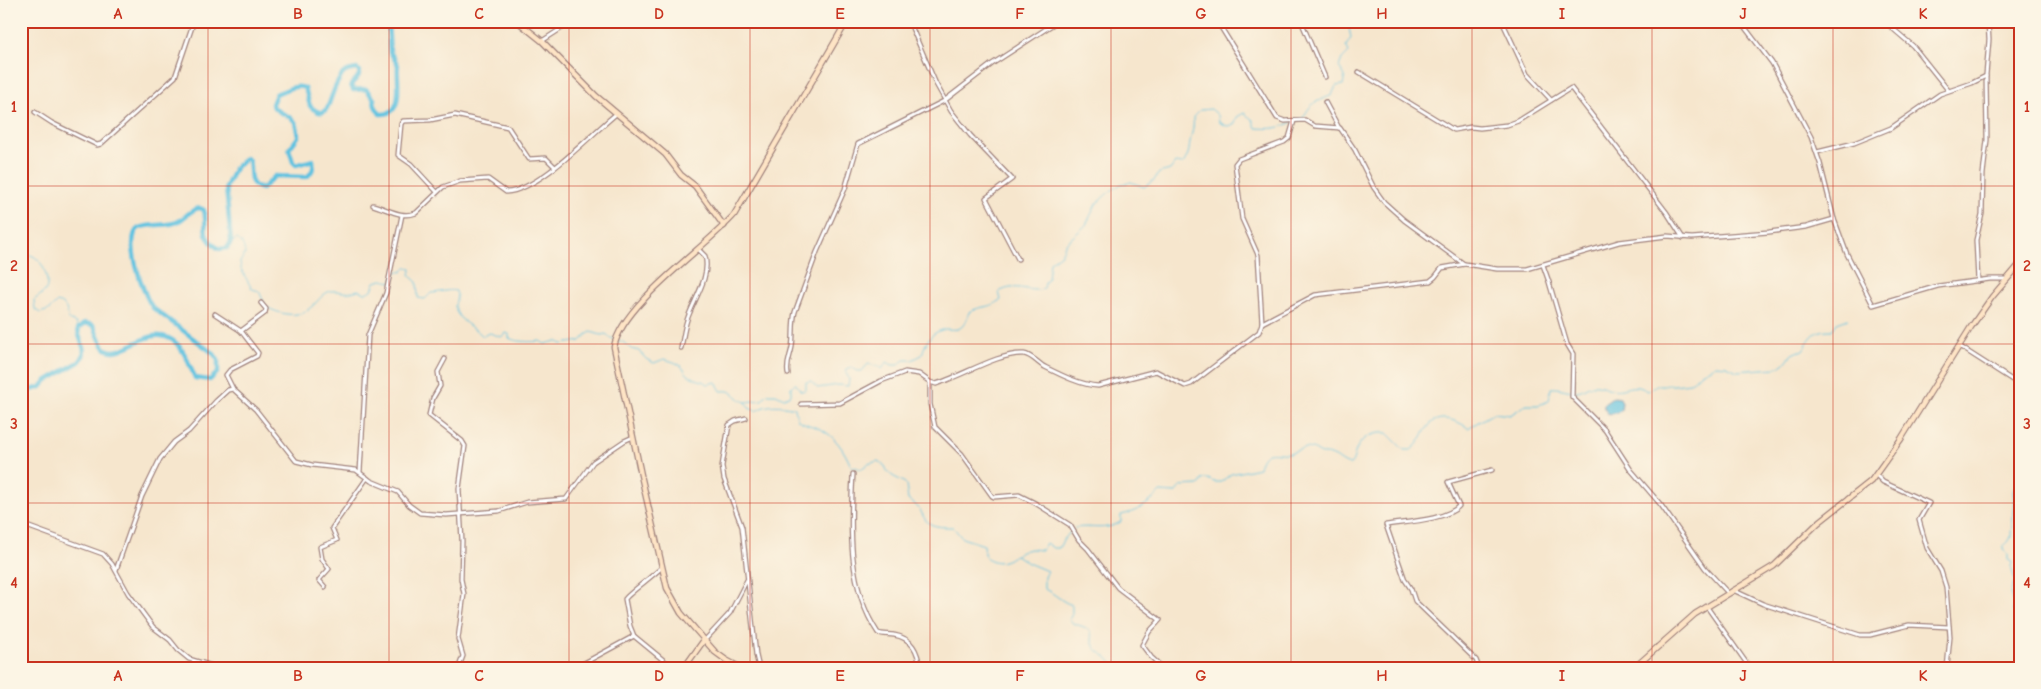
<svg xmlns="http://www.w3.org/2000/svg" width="2041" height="689" font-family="'Comic Neue',sans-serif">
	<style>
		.water { fill: #61c2e0; stroke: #567086 }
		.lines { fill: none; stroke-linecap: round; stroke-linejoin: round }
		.stream { stroke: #61c2e0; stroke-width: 1 }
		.river { stroke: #61c2e0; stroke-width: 4.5 }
		.street-casing { stroke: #a0827c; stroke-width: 5.5 }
		.secondary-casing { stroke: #a0827c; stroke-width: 7 }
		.street { stroke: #fff; stroke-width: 3 }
		.secondary { stroke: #fee4c5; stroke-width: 4.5 }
		.grid { fill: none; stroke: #c8321e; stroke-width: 1; stroke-opacity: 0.55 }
		.neatline { fill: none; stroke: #c8321e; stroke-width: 2 }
		.grid-label { font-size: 16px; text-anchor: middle; font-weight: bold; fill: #c8321e }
	</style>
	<rect width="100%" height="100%" fill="#fcf5e5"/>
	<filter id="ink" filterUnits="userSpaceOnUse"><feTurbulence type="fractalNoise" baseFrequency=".02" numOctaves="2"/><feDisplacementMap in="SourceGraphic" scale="10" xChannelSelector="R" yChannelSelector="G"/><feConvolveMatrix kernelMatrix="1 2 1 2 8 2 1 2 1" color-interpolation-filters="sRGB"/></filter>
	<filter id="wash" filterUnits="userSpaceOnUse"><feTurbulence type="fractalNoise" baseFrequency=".0096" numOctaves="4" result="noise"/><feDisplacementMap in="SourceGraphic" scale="20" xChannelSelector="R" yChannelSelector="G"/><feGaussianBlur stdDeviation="1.12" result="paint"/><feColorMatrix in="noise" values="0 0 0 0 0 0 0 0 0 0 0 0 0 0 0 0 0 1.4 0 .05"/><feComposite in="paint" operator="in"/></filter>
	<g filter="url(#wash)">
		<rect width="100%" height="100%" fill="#f6e6cd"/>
		<path class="water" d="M1614,397L1620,398L1622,403L1621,411L1609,415L1604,408V404Z"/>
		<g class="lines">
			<g class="stream">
				<path d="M1300,119L1303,118C1313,100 1315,103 1332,95L1336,86L1343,85L1345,76L1339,67L1342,59L1349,52L1346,46L1351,38L1349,28L1354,21"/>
				<path d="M231,242L237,239C243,242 244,247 245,254L240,262L241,269L252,289L259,291L266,307C280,314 297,319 310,308C317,303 320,296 328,292C337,288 344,296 358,290L365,293L372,290L375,282L382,280L391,282L397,271L402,272L407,267L411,269L410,276L417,282L418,298L425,299L431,293C440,293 447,289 456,291C458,297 455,301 455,307C457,321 474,327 483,336L490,333L501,337L506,333L509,334V338C515,342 533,342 540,341L545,344L556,341L562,344L581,341L586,335L591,332L601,335L606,334L611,338L623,342L631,349L639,351L646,359L654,363L664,359C670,361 677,362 682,367C685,370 686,374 690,376C696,380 702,380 708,384L716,382L721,391C737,389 734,399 746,402L749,408L756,411C767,403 782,405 795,408L797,419C804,424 810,425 818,428C835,435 844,450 851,466L861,469L868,464L878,461L885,466C889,478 898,477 906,484L908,500C932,512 913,528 953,527L962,538L984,545L985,557C1005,570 1011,553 1030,549C1033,549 1038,550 1042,550L1046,543L1053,548H1059L1062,542L1071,531"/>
				<path d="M21,253C25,255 30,254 33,256C42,260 48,276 47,285C47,292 39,296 34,300L35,309L40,313L49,310L57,302C67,305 67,310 68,320L76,323L78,329"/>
				<path d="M746,402L762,400L767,394H776L784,398L791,395V387L795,383L801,391L806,390V382L811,381L817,388L839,385L848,386L849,379L846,373L847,369L852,367L856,371H862L868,364L877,366L882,369L887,362L892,365H898L904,360H912L922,355C925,342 931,332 945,329C949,329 954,330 958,329C965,326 967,319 969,312C982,305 988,309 1001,300L999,292C1017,282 1026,293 1044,289L1045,282L1048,279L1050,262L1061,254L1066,243L1086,225L1096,204L1108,193L1121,184L1131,182L1144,187L1154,180L1159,173L1170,170L1175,163L1183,164C1191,150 1188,151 1191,137C1193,129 1194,126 1193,117L1200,110L1211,109L1218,115L1219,122L1227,126L1234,125L1237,117L1244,113L1253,120L1256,128C1270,129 1280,129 1292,122"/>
				<path d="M2020,474C2018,480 2016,483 2014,489C2012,493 2014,496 2014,501C2014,504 2011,533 2011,537C2009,541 2007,544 2003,546V550L2008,554V560L2012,562L2011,567L2015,580L2010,593L2014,606L2013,611L2020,620"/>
				<path d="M1075,528C1092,525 1104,532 1121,522V515C1137,512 1149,504 1160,492L1175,493L1181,486L1199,485L1203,479H1208L1214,482H1221L1231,474L1259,468C1264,445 1275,455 1289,453C1297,452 1302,446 1312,449C1316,450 1318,453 1322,454C1326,454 1329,454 1333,456C1340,459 1342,463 1350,465C1354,460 1354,456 1356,450C1361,437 1374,432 1387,433L1404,450H1411C1421,442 1421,436 1428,427C1437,413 1457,420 1468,428L1494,413L1510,415L1526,405H1538L1549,401L1551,388C1561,387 1568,392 1578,391C1583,390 1587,386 1592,385C1599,384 1604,387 1611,389C1626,392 1631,381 1648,391L1658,385H1674L1690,383L1701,373L1716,365L1727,366L1737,371L1776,368L1784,364L1792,354L1803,350C1812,335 1814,330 1832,330L1837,323L1848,319"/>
				<path d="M1016,555L1028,563L1047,571L1044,577V589C1055,593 1060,601 1072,605V614L1069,620C1076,627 1084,624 1091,632C1093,659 1104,647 1115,668"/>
				<path d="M2020,631C2015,637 2015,649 2020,654"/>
				<path d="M2020,662V665"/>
			</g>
			<path class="river" d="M21,377L23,382L31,390L41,387L46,381L79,362C90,350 79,343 78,329L85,323L93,325C97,331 100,344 106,349C124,360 151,320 176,343C186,352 190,367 195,378L210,380L218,372V360L214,354L153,308C144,297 123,238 139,228C146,224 165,226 174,223C184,221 189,209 200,208L204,210C208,229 199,234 219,249L227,248L231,242L226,187L235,168L246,158L249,160C252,172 246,185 262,189L275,176L307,177C313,171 314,168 313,160L296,165L293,162L289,149L298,137C299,110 279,119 272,104L276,94C285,90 296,84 305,88L310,106C327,122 328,104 333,93C335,86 339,80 342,75C345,70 352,70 357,69L360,71C359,79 355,79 351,85L353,90L366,89L374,99L375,106L380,114C406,116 396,80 398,65L390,52L388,21"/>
		</g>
	</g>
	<g filter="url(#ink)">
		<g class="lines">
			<g class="street-casing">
				<g id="street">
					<path d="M909,21L936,84L951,111L970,135L1012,179L986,198L1018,259"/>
					<path d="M1217,21L1277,118L1285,121L1305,120L1315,126L1340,128L1355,150L1374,188L1384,202L1404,220L1464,264"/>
					<path d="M1301,21L1325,77"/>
					<path d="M1502,21L1527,74L1551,100"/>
					<path d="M1740,21L1772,63L1811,137L1820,163L1834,219L1847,254L1873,305L1938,286L1990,279H2007"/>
					<path d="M1884,21L1913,46L1948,90"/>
					<path d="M542,41L573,21"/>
					<path d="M1359,72L1454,130L1471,127L1480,128L1507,125L1518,121L1571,88L1667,213L1683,238"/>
					<path d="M1325,102L1339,128"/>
					<path d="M35,112L52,123L97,145L101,144L175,77L194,21"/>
					<path d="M1817,152L1854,143L1891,128L1940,94L1972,83L1986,76"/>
					<path d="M437,192L411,164L398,155L401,124L403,121L430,120L455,115L508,127L529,159L546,158L555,167"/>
					<path d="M373,205C388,209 401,219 416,213L443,187L460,181L488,179L506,192C539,191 590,135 616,114"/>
					<path d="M1543,265L1549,282L1567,344L1573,354L1572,397L1605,430L1631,470L1661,505L1705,568L1728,593"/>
					<path d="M1978,281L1976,240L1982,214L1983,174L1987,140L1986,75L1989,40L1988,21"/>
					<path d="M215,314L241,331L258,353L257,356L230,370L226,375L233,389L256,410L296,461L312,465L356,470L371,481L398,492L409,505L420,513L446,515L499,511L527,502L566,499L593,462L624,441L633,437"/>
					<path d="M1262,323L1315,295L1430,281L1435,277L1442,268L1465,264L1497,269H1527L1619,242L1667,236L1692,238L1769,232L1806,227L1834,219"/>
					<path d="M241,331L265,313L266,309L261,303"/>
					<path d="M1959,346L2020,385"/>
					<path d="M681,348C683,339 684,329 687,320C693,301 711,277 705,256L699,250"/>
					<path d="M445,359L438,372L440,386L433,398L429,415L462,441L465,446L459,489L462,541L461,579L464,594L458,639L463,656L460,664L461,668"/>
					<path d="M788,374C786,363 790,358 792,347C794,335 792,324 795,312L817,252L845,189L858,144L944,101L992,64L1052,25L1055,21"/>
					<path d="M930,383V404L935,427L962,454L992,496L994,497L1019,495L1035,503L1070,525L1079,540L1088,549L1118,588L1160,620L1149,632L1142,645L1151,657L1163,668"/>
					<path d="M801,404L840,403L881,381L905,372L919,374L930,382L936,384C960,377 1000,352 1024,354C1031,355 1037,362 1043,366C1059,374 1080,385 1098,386L1156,371L1185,386L1191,384L1259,332L1262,323L1258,255L1242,219L1235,164L1239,159L1284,142L1289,138L1294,121"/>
					<path d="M746,418L735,421L729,425L722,466L724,479L742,527L756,655L759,668"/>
					<path d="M360,472L368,335L386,293L402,215"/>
					<path d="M853,474C850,526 847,587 878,633C883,635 889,634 894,635C912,638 918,651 920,668"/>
					<path d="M1876,475L1883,482L1929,503L1919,520L1927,548L1941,571L1946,587L1950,637L1947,668"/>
					<path d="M21,524L103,554L112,564L128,593L153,627L170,640L178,650L189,659L219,668"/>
					<path d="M661,568C654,575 628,594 625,599L630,626L634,636L673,668"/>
					<path d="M116,570L142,496L160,459L174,442L189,431L216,401L228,390L233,389"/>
					<path d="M325,587L319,580L329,569L322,559L320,547L337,540L332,528L367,478"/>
					<path d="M1733,590L1763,604L1860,635H1870L1909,625L1949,627"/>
					<path d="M1707,607L1750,668"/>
					<path d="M705,640L730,613L747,580"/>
					<path d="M575,668L634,636"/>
					<path d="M1479,668L1476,660L1415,601L1411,589L1405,580L1386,525C1405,522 1447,520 1459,506L1448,482L1492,470"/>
				</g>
			</g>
			<g class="secondary-casing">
				<g id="secondary">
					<path d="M517,21L542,41L596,96L665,154L681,175L695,186L724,226"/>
					<path d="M684,668L704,640"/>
					<path d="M741,668L726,660L715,652L681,613L667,588L641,475L614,347C622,304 704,249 734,215L847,21"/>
					<path d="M1634,668L1695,614L1774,566L1818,523L1871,481L1901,439L1971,327L1992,297L2020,264"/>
				</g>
			</g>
			<use href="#street" class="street"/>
			<use href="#secondary" class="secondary"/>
		</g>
	</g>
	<path class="grid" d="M208,21V668M389,21V668M569,21V668M750,21V668M930,21V668M1111,21V668M1291,21V668M1472,21V668M1652,21V668M1833,21V668M21,186H2020M21,344H2020M21,503H2020"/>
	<rect width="2041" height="689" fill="none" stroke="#fcf5e5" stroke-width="55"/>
	<rect x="28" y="28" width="1986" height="634" class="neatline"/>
	<g class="grid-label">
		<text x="118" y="19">A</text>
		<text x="298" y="19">B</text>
		<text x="479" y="19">C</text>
		<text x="659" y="19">D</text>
		<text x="840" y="19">E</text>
		<text x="1020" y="19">F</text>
		<text x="1201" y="19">G</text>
		<text x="1382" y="19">H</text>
		<text x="1562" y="19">I</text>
		<text x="1743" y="19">J</text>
		<text x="1923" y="19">K</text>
		<text x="14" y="112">1</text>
		<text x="2027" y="112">1</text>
		<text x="14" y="271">2</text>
		<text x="2027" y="271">2</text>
		<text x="14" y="429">3</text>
		<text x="2027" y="429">3</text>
		<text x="14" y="588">4</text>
		<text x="2027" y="588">4</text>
		<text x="118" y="681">A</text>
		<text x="298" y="681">B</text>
		<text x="479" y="681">C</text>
		<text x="659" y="681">D</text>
		<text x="840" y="681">E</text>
		<text x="1020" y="681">F</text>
		<text x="1201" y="681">G</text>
		<text x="1382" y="681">H</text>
		<text x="1562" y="681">I</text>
		<text x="1743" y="681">J</text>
		<text x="1923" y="681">K</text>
	</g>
</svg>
